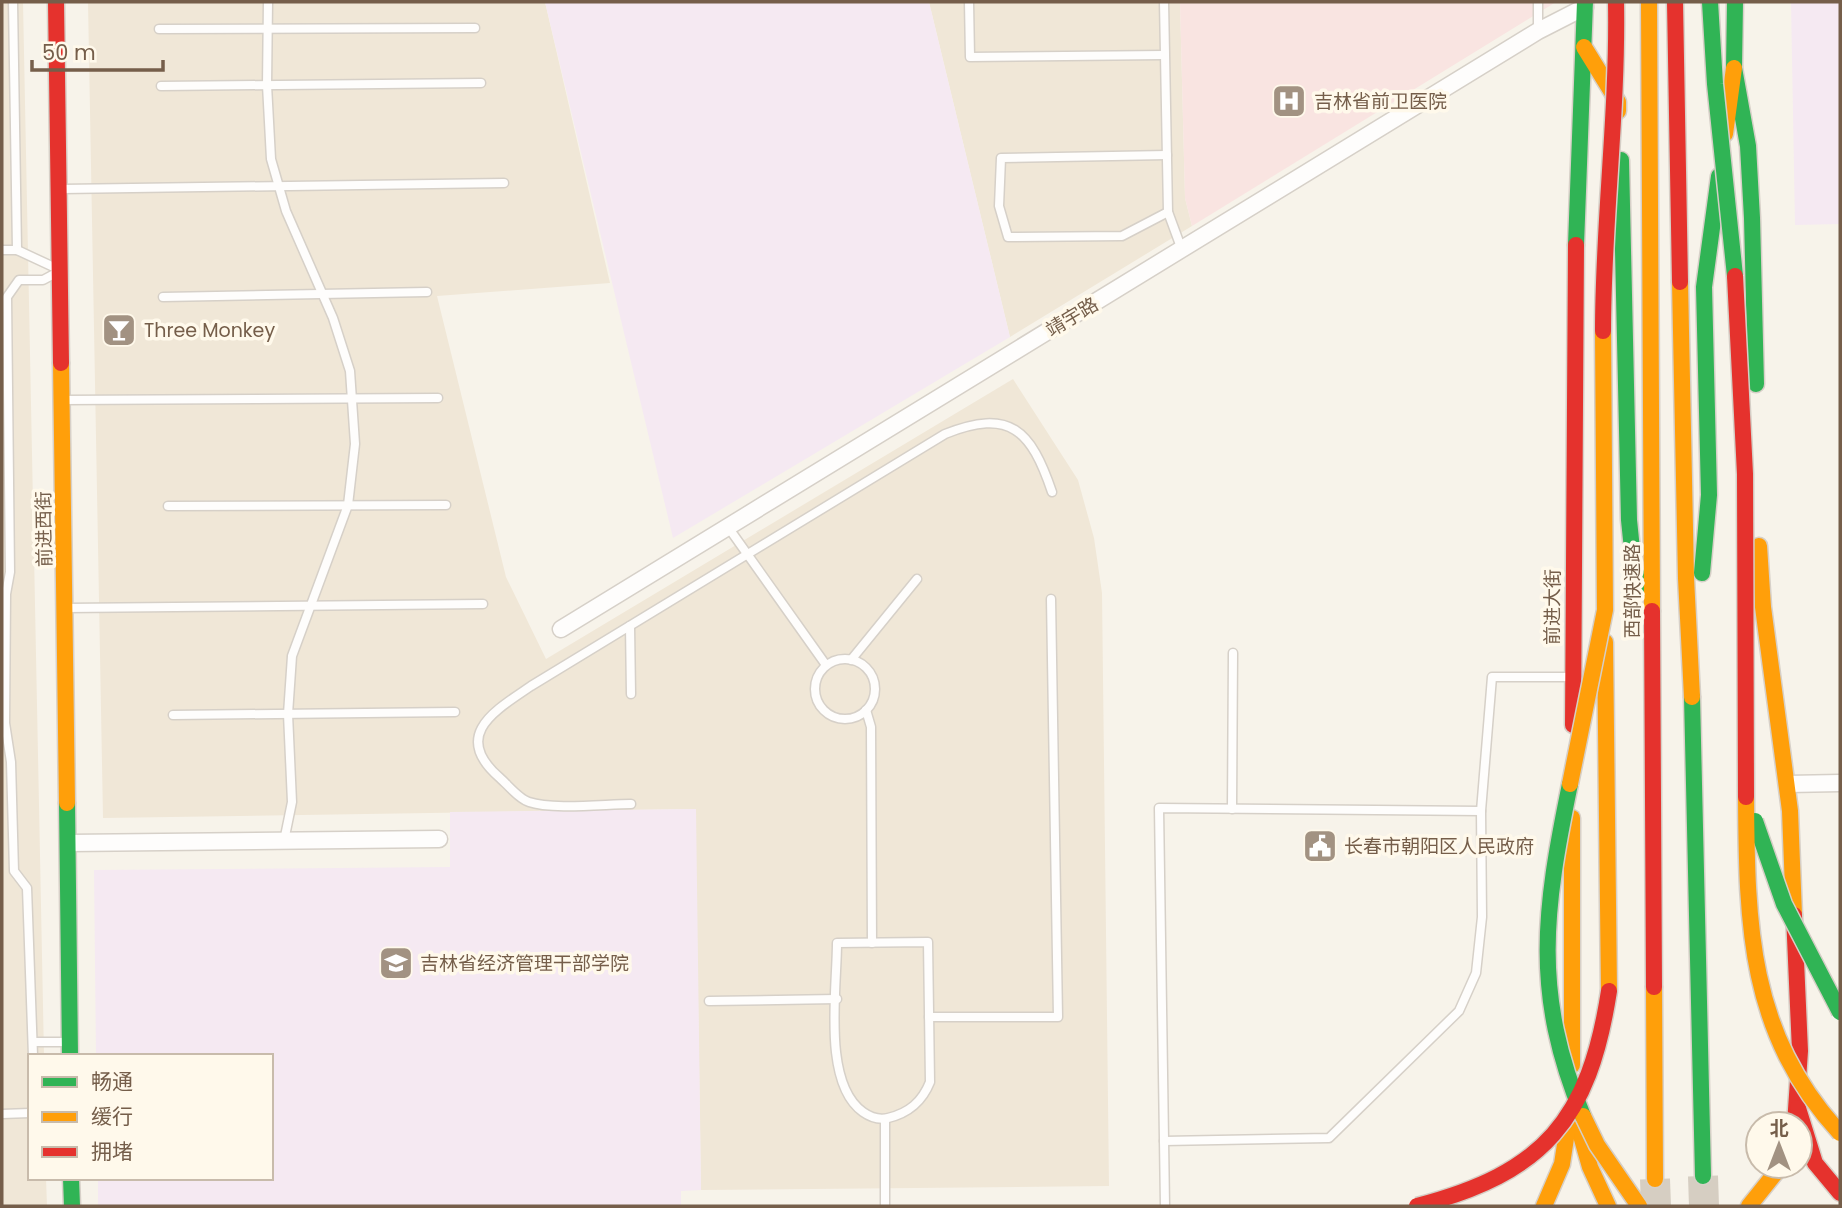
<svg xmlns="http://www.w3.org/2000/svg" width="1842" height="1208" font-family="Poppins,'Noto Sans SC',sans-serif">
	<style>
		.residential { fill: #f0e7d7 }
		.education { fill: #f5e9f2 }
		.medical { fill: #f9e4e1 }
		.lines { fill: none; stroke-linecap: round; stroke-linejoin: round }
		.highway-tunnel { stroke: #d6cec2; stroke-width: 30; stroke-dasharray: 30 15; stroke-linecap: butt }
		.lane-casing { stroke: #d6d0c8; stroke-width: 11 }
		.street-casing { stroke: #d6d0c8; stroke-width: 19 }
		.fast-casing { stroke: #d7d0c8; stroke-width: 19 }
		.slow-casing { stroke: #d7d0c8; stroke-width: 19 }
		.jam-casing { stroke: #d7d0c8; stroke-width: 19 }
		.lane { stroke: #fefdfc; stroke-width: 8 }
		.street { stroke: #fefdfc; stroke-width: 16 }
		.fast { stroke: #30b455; stroke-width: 16 }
		.slow { stroke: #ff9f0a; stroke-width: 16 }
		.jam { stroke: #e5322d; stroke-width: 16 }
		.fast-bridge-casing { stroke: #d5cec6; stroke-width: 19; stroke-linecap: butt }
		.slow-bridge-casing { stroke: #d5cec6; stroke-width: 19; stroke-linecap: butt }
		.jam-bridge-casing { stroke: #d5cec6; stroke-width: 19; stroke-linecap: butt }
		.fast-bridge { stroke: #30b455; stroke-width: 16 }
		.slow-bridge { stroke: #ff9f0a; stroke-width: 16 }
		.jam-bridge { stroke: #e5322d; stroke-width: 16 }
		.labels { text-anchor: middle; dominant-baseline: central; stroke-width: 7; stroke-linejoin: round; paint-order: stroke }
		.poi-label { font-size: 19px; fill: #755e4a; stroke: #fff9eb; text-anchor: start }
		.street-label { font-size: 19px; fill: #755e4a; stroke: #fff9eb }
	</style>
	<rect width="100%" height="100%" fill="#f7f3ea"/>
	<g class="residential">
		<path d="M2,2H23L44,1056H30V1178H46L47,1206H2Z"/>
		<path d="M88,2H545L610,283L437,296L506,577L546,659L1013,379L1078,480L1094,538L1102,593L1109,1186L701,1190L695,809L103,818Z"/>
		<path d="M929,2H1180L1185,198L1192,226L1010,337Z"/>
	</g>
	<g class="education">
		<path d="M545,2H929L1010,337L673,538Z"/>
		<path d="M1791,2H1840V224L1795,225Z"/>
		<path d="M696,809L701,1190L681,1191V1206H98V1178H271V1056H96L94,870L450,867V812Z"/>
	</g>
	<path class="medical" d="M1180,2H1556L1192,226L1185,198Z"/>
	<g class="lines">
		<g class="highway-tunnel">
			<path d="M1703,1176L1704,1206"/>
			<path d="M1655,1179L1656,1206"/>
		</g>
		<g class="lane-casing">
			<g id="lane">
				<path d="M13,2L17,250"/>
				<path d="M268,2L267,85L271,159L286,211L333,318L350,371L355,444L348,505L292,656L288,714L292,802L284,841"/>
				<path d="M969,2L970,57L1164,55"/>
				<path d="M1164,2L1168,212L1182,250"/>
				<path d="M1538,2V31"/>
				<path d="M159,29L475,28"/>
				<path d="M161,86L481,83"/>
				<path d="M1167,155L1001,158L999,206L1008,237L1122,236L1168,212"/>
				<path d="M62,189L504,183"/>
				<path d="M2,250H17L58,269"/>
				<path d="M163,297L427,292"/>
				<path d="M63,400L438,398"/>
				<path d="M168,506L446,505"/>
				<path d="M728,527L826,665"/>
				<path d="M66,608L483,604"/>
				<path d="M630,626L631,694"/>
				<circle cx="845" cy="689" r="30"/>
				<path d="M851,660L917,579"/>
				<path d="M866,710L871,727L872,943"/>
				<path d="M173,715L455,712"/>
				<path d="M631,804C606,804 552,810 529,802C519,799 508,785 500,778C450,735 496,710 531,686L945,434C1010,408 1031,430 1052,492"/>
				<path d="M1232,809L1233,653"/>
				<path d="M928,942L930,1082C922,1102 909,1113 888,1118C879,1120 870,1117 863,1112C822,1083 837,989 837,943Z"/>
				<path d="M709,1001L837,999"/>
				<path d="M929,1017H1058L1051,599"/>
				<path d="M33,1042H69"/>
				<path d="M33,1056L27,888L14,871L11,762L5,723L6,594L10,572L7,297L19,280H43L58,272"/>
				<path d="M2,1114L30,1113"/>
				<path d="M885,1119V1206"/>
				<path d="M1164,1141L1329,1138L1459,1011L1476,973L1482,917L1481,811L1492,677H1571"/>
				<path d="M1165,1206L1159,808L1481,811"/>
			</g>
		</g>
		<g class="street-casing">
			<g id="street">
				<path d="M561,629L1538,31L1585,7"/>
				<path d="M1788,784L1840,783"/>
				<path d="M69,843L439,839"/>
			</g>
		</g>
		<g class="fast-casing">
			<g id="fast">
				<path d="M1735,2L1734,68L1748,146L1752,218L1756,384"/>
				<path d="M1621,160L1629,520L1634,569L1643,588"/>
				<path d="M1576,245L1585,2"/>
				<path d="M1702,573L1709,495L1704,287L1719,176"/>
				<path d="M1692,697L1703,1176"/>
				<path d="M67,803L70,1056"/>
				<path d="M71,1178L72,1206"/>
			</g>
		</g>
		<g class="slow-casing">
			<g id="slow">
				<path d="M1649,2L1652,611"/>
				<path d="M1584,47L1618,102V111"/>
				<path d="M1725,134L1734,68"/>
				<path d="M1680,282L1686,578L1692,697"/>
				<path d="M61,363L67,803"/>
				<path d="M1759,546L1763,607L1790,811L1794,915"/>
				<path d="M1605,642L1609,991"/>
				<path d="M1572,818V1065"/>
				<path d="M1654,987L1655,1179"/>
				<path d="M1578,1125L1590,1167L1608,1206"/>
				<path d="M1544,1206L1562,1164L1570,1112"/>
				<path d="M1749,1206L1781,1166"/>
			</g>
		</g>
		<g class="jam-casing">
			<g id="jam">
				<path d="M56,2L61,363"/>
				<path d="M1675,2L1680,282"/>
				<path d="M1652,611L1654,987"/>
				<path d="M1573,725L1576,245"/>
				<path d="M1794,915L1800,1051L1795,1124"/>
				<path d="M1798,1108L1815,1163L1840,1193"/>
			</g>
		</g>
		<use href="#lane" class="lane"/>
		<use href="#street" class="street"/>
		<use href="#fast" class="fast"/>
		<use href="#slow" class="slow"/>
		<use href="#jam" class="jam"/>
		<g class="fast-bridge-casing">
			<g id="fast-bridge">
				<path d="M1710,2L1715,84L1735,276"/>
				<path d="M1570,784C1544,910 1532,993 1583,1116"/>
				<path d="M1755,821L1784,904L1840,1012"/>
			</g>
		</g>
		<g class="slow-bridge-casing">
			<g id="slow-bridge">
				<path d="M1570,784L1605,610L1603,331"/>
				<path d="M1746,797C1747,925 1748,1033 1840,1133"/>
				<path d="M1583,1116L1597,1145L1639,1206"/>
			</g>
		</g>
		<g class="jam-bridge-casing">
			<g id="jam-bridge">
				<path d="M1735,276L1745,474L1746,797"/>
				<path d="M1603,331C1603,221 1618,112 1616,2"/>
				<path d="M1417,1206C1544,1173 1589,1120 1609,991"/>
			</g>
		</g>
		<use href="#fast-bridge" class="fast-bridge"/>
		<use href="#slow-bridge" class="slow-bridge"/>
		<use href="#jam-bridge" class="jam-bridge"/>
	</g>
	<defs>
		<g id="hospital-square" transform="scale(1.75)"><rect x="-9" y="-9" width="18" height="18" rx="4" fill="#a29282" stroke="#fff9eb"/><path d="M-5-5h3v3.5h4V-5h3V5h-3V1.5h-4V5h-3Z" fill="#fff"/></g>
		<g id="bar-square" transform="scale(1.75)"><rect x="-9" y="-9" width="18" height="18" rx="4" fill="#a29282" stroke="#fff9eb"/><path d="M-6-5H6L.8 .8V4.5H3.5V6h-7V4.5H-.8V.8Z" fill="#fff"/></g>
		<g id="civic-square" transform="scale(1.75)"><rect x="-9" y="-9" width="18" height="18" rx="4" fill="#a29282" stroke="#fff9eb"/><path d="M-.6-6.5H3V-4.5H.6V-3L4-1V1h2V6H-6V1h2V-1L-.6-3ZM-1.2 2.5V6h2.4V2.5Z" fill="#fff"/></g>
		<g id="university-square" transform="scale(1.75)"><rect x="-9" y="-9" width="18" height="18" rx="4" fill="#a29282" stroke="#fff9eb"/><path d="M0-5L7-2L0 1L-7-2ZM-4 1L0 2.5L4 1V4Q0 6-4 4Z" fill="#fff"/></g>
	</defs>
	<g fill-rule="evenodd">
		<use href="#hospital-square" x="1289" y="101"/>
		<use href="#bar-square" x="119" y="330"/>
		<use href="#civic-square" x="1320" y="846"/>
		<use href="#university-square" x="396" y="963"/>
	</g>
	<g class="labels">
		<g class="poi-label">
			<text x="1314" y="101">吉林省前卫医院</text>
			<text x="144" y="330">Three Monkey</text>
			<text x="1344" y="846">长春市朝阳区人民政府</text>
			<text x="420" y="963">吉林省经济管理干部学院</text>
		</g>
		<g class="street-label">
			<text transform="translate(1072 317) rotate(-31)">靖宇路</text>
			<text transform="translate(44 529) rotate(-91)">前进西街</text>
			<text transform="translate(1632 591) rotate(-90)">西部快速路</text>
			<text transform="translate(1552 607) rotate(-90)">前进大街</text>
		</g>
	</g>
	<rect width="1842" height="1208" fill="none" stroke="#755e4a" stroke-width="7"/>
	<rect x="28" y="1054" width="245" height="126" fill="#fff9eb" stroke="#c8bbab" stroke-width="2"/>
	<rect x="42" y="1077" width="35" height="10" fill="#30b455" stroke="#c8bbab" stroke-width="2"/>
	<text x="91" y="1089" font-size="21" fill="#755e4a">畅通</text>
	<rect x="42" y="1112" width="35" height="10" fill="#ff9f0a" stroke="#c8bbab" stroke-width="2"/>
	<text x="91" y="1124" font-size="21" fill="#755e4a">缓行</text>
	<rect x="42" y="1147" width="35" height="10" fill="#e5322d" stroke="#c8bbab" stroke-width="2"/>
	<text x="91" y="1159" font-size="21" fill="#755e4a">拥堵</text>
	<g transform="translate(1779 1145)"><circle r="33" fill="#fff9eb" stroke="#c8bbab" stroke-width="2"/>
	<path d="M0-5L12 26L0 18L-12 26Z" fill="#a29282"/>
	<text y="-10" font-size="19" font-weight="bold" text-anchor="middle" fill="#755e4a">北</text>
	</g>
	<path d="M32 60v10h131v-10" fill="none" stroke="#755e4a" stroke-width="3.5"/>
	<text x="42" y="60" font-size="21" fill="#755e4a" stroke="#fff9eb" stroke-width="5" paint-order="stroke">50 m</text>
</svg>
